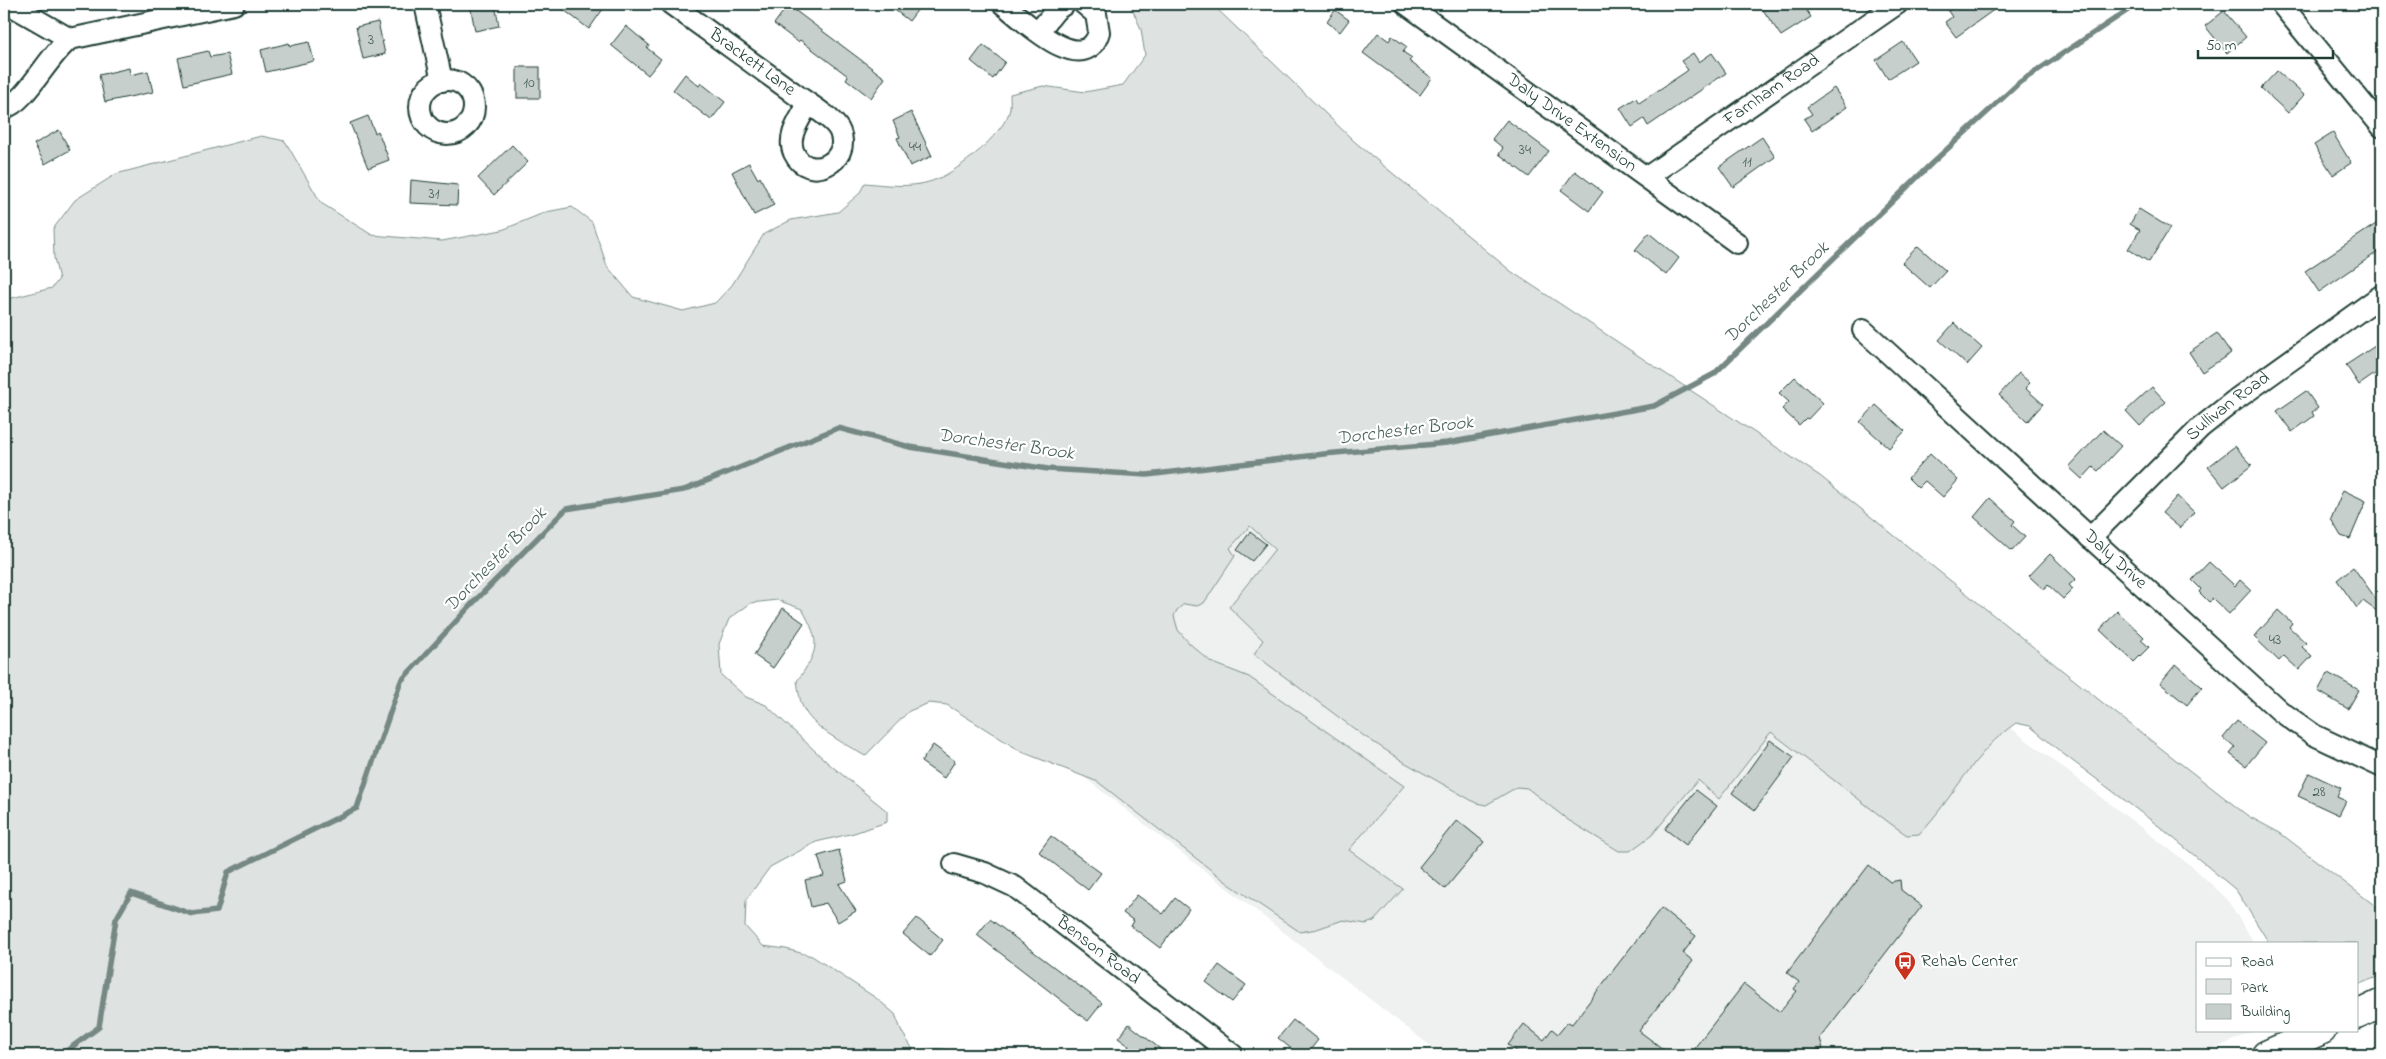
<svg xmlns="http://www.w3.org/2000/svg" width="2386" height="1059" font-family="'Indie Flower',sans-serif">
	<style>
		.built { fill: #eef1f0 }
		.green { fill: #dee3e2; stroke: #7e908b }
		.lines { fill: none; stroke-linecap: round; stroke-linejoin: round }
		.stream { stroke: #758883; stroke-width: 5.5 }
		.building { fill: #c7cfcc; stroke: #1f3d34 }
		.street-casing { stroke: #1f3d34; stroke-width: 24 }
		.secondary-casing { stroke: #1f3d34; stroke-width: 31 }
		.street { stroke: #fff; stroke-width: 20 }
		.secondary { stroke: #fff; stroke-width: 28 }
		.labels { text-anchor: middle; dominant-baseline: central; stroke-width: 4.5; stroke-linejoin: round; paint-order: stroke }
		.number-label { font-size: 15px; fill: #49625a }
		.street-label { font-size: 18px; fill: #1f3d34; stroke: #fff }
		.poi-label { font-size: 18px; fill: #1f3d34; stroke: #fff; text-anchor: start }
		.water-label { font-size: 19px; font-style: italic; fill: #4a625b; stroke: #fff }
	</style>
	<rect width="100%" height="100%" fill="#fff"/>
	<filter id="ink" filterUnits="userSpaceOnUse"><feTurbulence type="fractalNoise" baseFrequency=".02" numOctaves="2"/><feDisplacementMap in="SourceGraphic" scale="10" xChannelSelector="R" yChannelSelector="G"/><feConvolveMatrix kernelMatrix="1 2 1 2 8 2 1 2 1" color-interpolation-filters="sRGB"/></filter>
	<g filter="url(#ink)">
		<path class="built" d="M1552,377L2194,868L2227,899L2254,943H2197V1030H2256L2201,1055H1442L925,654Z"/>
		<path class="green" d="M1130,4H1212L1355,142L1512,272L1820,476L2108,707L2248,816L2280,833L2382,911V975L2357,985V943H2269L2236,890L2160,827L2062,753L2030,726L2016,723C1974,751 1954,798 1919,834L1907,835L1891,824L1771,732L1719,799L1698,780L1652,835L1630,851H1619L1568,820L1527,788L1517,787L1486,805L1476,803L1404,762L1364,736L1254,654L1263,640L1229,607L1275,549L1250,526L1230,548L1235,556L1204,603L1197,606L1184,604L1177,610L1174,616L1178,630L1189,643L1211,662L1249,677L1404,786L1349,850L1403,889L1374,921L1366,924L1343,920L1317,929L1300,932L1229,884L1098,782L1022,752L947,705L929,703L909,711L865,756C847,745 815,729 805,711C799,702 799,691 797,681C819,650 821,643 802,609L777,600L751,603L729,619L719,644L721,675L746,697L766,705L828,763L887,811V822L854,833L816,842L770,867L746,900L745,926L763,946L786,949L812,956L876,998L895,1014L902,1032L914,1051C933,1049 941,1045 960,1055H4V300L52,288L59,279L54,258L53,229L75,200L116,174L261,136L285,141L321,203L372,235L442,241L502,230L546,212L572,207L592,222L607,266L633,297L683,311L715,303L732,285L764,234L791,220L838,212L859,194L865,183C888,185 914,189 937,179C960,170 1000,136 1009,113C1011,107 1010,99 1010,94L1043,86L1085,92L1123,85L1145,55L1141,29Z"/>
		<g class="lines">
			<path class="stream" d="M61,1055L99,1027L116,919L131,893L192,914L217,911L228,872L357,808L401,681L470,606L566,509L684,490L838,428L910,447L1048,469L1147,475L1324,454L1447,443L1654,406L1714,374L1932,163L2020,82L2137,4"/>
		</g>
		<g class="building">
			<path d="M470,4H495L499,26L475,31Z"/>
			<path d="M556,4H595L603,9L589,29Z"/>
			<path d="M887,4H922L909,21Z"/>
			<path d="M1759,4H1802L1811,17L1781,36Z"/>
			<path d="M1958,4H2002L1956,37L1945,22L1952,17L1948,11Z"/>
			<path d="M788,5L885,78L871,98L846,79L848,76L800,40L798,42L774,24Z"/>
			<path d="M1335,10L1349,20L1340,32L1327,22Z"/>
			<path d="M2224,11L2246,37L2227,53L2205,26Z"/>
			<path d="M378,22L385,54L363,59L356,27Z"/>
			<path d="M626,26L649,45L647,48L661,59L648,75L611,45Z"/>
			<path d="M1378,33L1389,41L1392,36L1407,47L1403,52L1412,58L1409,61L1432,78L1420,95L1363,53Z"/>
			<path d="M309,42L314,61L266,72L261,50L289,43L290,46Z"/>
			<path d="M1903,42L1916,61L1888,79L1876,60Z"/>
			<path d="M983,45L1005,62L993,79L971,61Z"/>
			<path d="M208,51L210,57L227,54L232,74L184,85L178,58Z"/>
			<path d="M1693,53L1699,62L1712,53L1726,73L1648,126L1644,119L1632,127L1620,108L1636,98L1639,103L1684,73L1688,70L1681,61Z"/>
			<rect x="517" y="67" width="23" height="31"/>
			<path d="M129,68L130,75L148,71L153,92L105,102L99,75Z"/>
			<path d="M2277,71L2304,95L2288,113L2261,88Z"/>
			<path d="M685,74L699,86L701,83L725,102L711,120L673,90Z"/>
			<path d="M1834,88L1847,107L1812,131L1804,119L1812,114L1807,107Z"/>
			<path d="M911,112L932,156L910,166L897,138L900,137L893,121Z"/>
			<path d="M368,116L375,133L378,131L389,160L368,168L350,123Z"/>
			<path d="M1507,120L1549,151L1529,177L1499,154L1503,148L1492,139Z"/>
			<path d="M59,130L70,150L45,164L34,144Z"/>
			<path d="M2333,133L2351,163L2333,175L2314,145Z"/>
			<path d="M1762,137L1775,157L1733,187L1719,167Z"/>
			<path d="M512,145L528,162L494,195L478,178Z"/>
			<path d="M749,163L758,179L760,177L774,205L754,215L732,172Z"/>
			<path d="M1575,171L1603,192L1589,211L1561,190Z"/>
			<path d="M411,180L458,185L457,205L410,203Z"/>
			<path d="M2139,209L2170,228L2149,262L2128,249L2140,230L2130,224Z"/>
			<path d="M2382,220V249L2319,292L2305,271Z"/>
			<path d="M1649,233L1679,258L1666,275L1635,250Z"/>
			<path d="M1918,246L1946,271L1930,288L1902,263Z"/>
			<path d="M1954,323L1982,348L1967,365L1939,340Z"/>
			<path d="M2217,333L2231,353L2202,372L2189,352Z"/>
			<path d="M2382,345V369L2359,385L2346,365L2375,346L2376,348Z"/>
			<path d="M2019,373L2030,383L2025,388L2043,404L2027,422L1999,395Z"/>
			<path d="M1795,377L1823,403L1808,419L1806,418L1799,425L1782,409L1789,402L1779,393Z"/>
			<path d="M2152,387L2166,402L2140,426L2126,411Z"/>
			<path d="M2306,391L2318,408L2312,412L2314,416L2292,432L2277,411Z"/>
			<path d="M1876,405L1905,431L1889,448L1860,422Z"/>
			<path d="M2103,430L2121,446L2098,471L2093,467L2082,479L2069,467Z"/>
			<path d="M2235,446L2252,465L2224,487L2208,467Z"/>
			<path d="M1930,454L1958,480L1943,497L1925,481L1918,488L1908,478Z"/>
			<path d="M2343,490L2366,501L2350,539L2341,536L2331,519Z"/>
			<path d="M2177,496L2194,512L2180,528L2162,513Z"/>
			<path d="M1990,498L2015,521L2012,525L2025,537L2012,551L1974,517Z"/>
			<path d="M1250,532L1266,544L1252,561L1237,550Z"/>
			<path d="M2050,554L2076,579L2069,585L2073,589L2063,599L2048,585L2044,590L2029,576Z"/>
			<path d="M2209,562L2235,586L2240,580L2251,590L2229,614L2213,599L2209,602L2199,592L2201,589L2192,580Z"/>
			<path d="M2353,567L2382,607V615L2363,601L2357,608L2337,580Z"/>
			<path d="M783,608L804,623L773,668L754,655Z"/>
			<path d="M2278,610L2292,623L2289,627L2306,643L2302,647L2312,656L2299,670L2284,656L2279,661L2254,637Z"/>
			<path d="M2117,611L2144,637L2141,640L2149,647L2134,662L2100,630Z"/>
			<path d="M2176,664L2202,687L2187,705L2160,683Z"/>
			<path d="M2328,673L2359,690L2348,709L2318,691Z"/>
			<path d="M2237,721L2265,743L2246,766L2230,754L2235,748L2223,738Z"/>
			<path d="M1770,740L1794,757L1755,810L1732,793Z"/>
			<path d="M933,745L955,761L944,778L921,762Z"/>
			<path d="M2309,773L2341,788L2337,797L2346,801L2339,815L2298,796Z"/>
			<path d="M1696,790L1717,806L1686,845L1665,829Z"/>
			<path d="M1457,820L1484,842L1445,889L1419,867Z"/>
			<path d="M1051,836L1101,873L1088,890L1039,852Z"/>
			<path d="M839,850L847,881L839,884L856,911L838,922L826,903L811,907L805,880L824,876L818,856Z"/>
			<path d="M1869,865L1890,882L1900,880L1901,890L1922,906L1820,1038L1823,1049L1809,1051L1806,1055H1689L1744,984L1780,1012L1797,991L1794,989L1799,982L1787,973Z"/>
			<path d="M1137,895L1163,914L1175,898L1189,909L1160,948L1131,926L1134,921L1123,913Z"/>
			<path d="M1661,908L1696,936L1683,953L1693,961L1639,1031L1671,1055H1522L1508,1045L1524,1024L1544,1040L1552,1029L1558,1034L1568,1022L1572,1024Z"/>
			<path d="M917,918L943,940L930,956L903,934Z"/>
			<path d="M990,919L1102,1003L1088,1021L977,935Z"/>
			<path d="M1219,965L1246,985L1232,1002L1206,982Z"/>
			<path d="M1293,1020L1318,1040L1306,1055H1299L1278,1038Z"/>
			<path d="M1129,1024L1135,1029L1168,1055H1122L1129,1046L1118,1038Z"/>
		</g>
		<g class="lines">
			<g class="street-casing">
				<g id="street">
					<path d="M9,4L70,39"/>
					<path d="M425,4L442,81"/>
					<path id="s1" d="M671,4C711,33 751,62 791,91C803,101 835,118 840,132C852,162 808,183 794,153C786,136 801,118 808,104"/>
					<path d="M1003,4C1022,19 1085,81 1099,32L1096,14L1084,4"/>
					<path id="s2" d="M1406,4L1737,243"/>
					<path d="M2281,4L2382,127"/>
					<path d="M1039,31L1056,10L1065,4"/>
					<circle cx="447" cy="107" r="27"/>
					<path d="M4,108C26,103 48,55 70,39L234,4"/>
					<path id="s3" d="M1647,177L1897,4"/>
					<path id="s4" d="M1863,330L2280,711L2314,735L2382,767"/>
					<path id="s5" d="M2090,538L2200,428L2235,400L2382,295"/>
					<path id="s6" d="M954,864L985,873L1015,887L1233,1055"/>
				</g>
			</g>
			<g class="secondary-casing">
				<g id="secondary">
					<path d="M2357,1015L2382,1003"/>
					<path d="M2266,1055L2322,1030"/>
				</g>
			</g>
			<use href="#street" class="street"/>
			<use href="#secondary" class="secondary"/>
		</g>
	</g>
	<defs>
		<g id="bus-pin" transform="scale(1.125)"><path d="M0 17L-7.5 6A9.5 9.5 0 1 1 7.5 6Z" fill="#c8321e" stroke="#fff"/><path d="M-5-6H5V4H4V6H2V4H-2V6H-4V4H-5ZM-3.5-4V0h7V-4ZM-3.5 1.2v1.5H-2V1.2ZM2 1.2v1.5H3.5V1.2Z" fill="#fff"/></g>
	</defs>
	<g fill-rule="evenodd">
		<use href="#bus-pin" x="1905" y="962"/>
	</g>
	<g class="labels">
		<g class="number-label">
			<text x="371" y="40">3</text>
			<text x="529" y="83">10</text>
			<text x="915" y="147">44</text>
			<text x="1525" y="150">34</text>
			<text x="1747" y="162">11</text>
			<text x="434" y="194">31</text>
			<text x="2275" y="640">43</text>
			<text x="2319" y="792">28</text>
		</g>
		<g class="street-label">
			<text stroke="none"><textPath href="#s1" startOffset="100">Brackett Lane</textPath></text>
			<text stroke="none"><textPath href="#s3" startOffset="152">Farnham Road</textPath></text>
			<text stroke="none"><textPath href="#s2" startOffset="204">Daly Drive Extension</textPath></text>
			<text stroke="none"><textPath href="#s5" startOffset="191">Sullivan Road</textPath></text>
			<text stroke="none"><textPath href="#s4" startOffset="341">Daly Drive</textPath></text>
			<text stroke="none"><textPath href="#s6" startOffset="170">Benson Road</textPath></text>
		</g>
		<g class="poi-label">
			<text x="1921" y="962">Rehab Center</text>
		</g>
		<g class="water-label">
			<text transform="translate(1777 293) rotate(-44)">Dorchester Brook</text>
			<text transform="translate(1405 431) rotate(-7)">Dorchester Brook</text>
			<text transform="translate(1006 445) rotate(8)">Dorchester Brook</text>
			<text transform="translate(496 560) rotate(-46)">Dorchester Brook</text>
		</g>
	</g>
	<rect width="2386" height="1059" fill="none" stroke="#fff" stroke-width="20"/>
	<rect x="10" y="10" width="2366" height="1039" fill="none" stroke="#1f3d34" stroke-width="2" filter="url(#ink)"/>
	<rect x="2196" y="942" width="162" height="90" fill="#ffffff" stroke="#a5b1ae"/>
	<rect x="2206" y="958" width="25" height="8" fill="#ffffff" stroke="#a5b1ae"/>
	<text x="2241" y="966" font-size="15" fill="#1f3d34">Road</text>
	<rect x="2206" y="979" width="25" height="15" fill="#dee3e2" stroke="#a5b1ae"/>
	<text x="2241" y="992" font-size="15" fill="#1f3d34">Park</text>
	<rect x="2206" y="1004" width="25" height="15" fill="#c7cfcc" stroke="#a5b1ae"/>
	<text x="2241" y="1016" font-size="15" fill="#1f3d34">Building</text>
	<path d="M2198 50v8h135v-8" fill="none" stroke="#1f3d34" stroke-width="2.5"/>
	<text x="2206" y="50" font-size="15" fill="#1f3d34" stroke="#ffffff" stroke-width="4" paint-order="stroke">50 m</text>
</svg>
